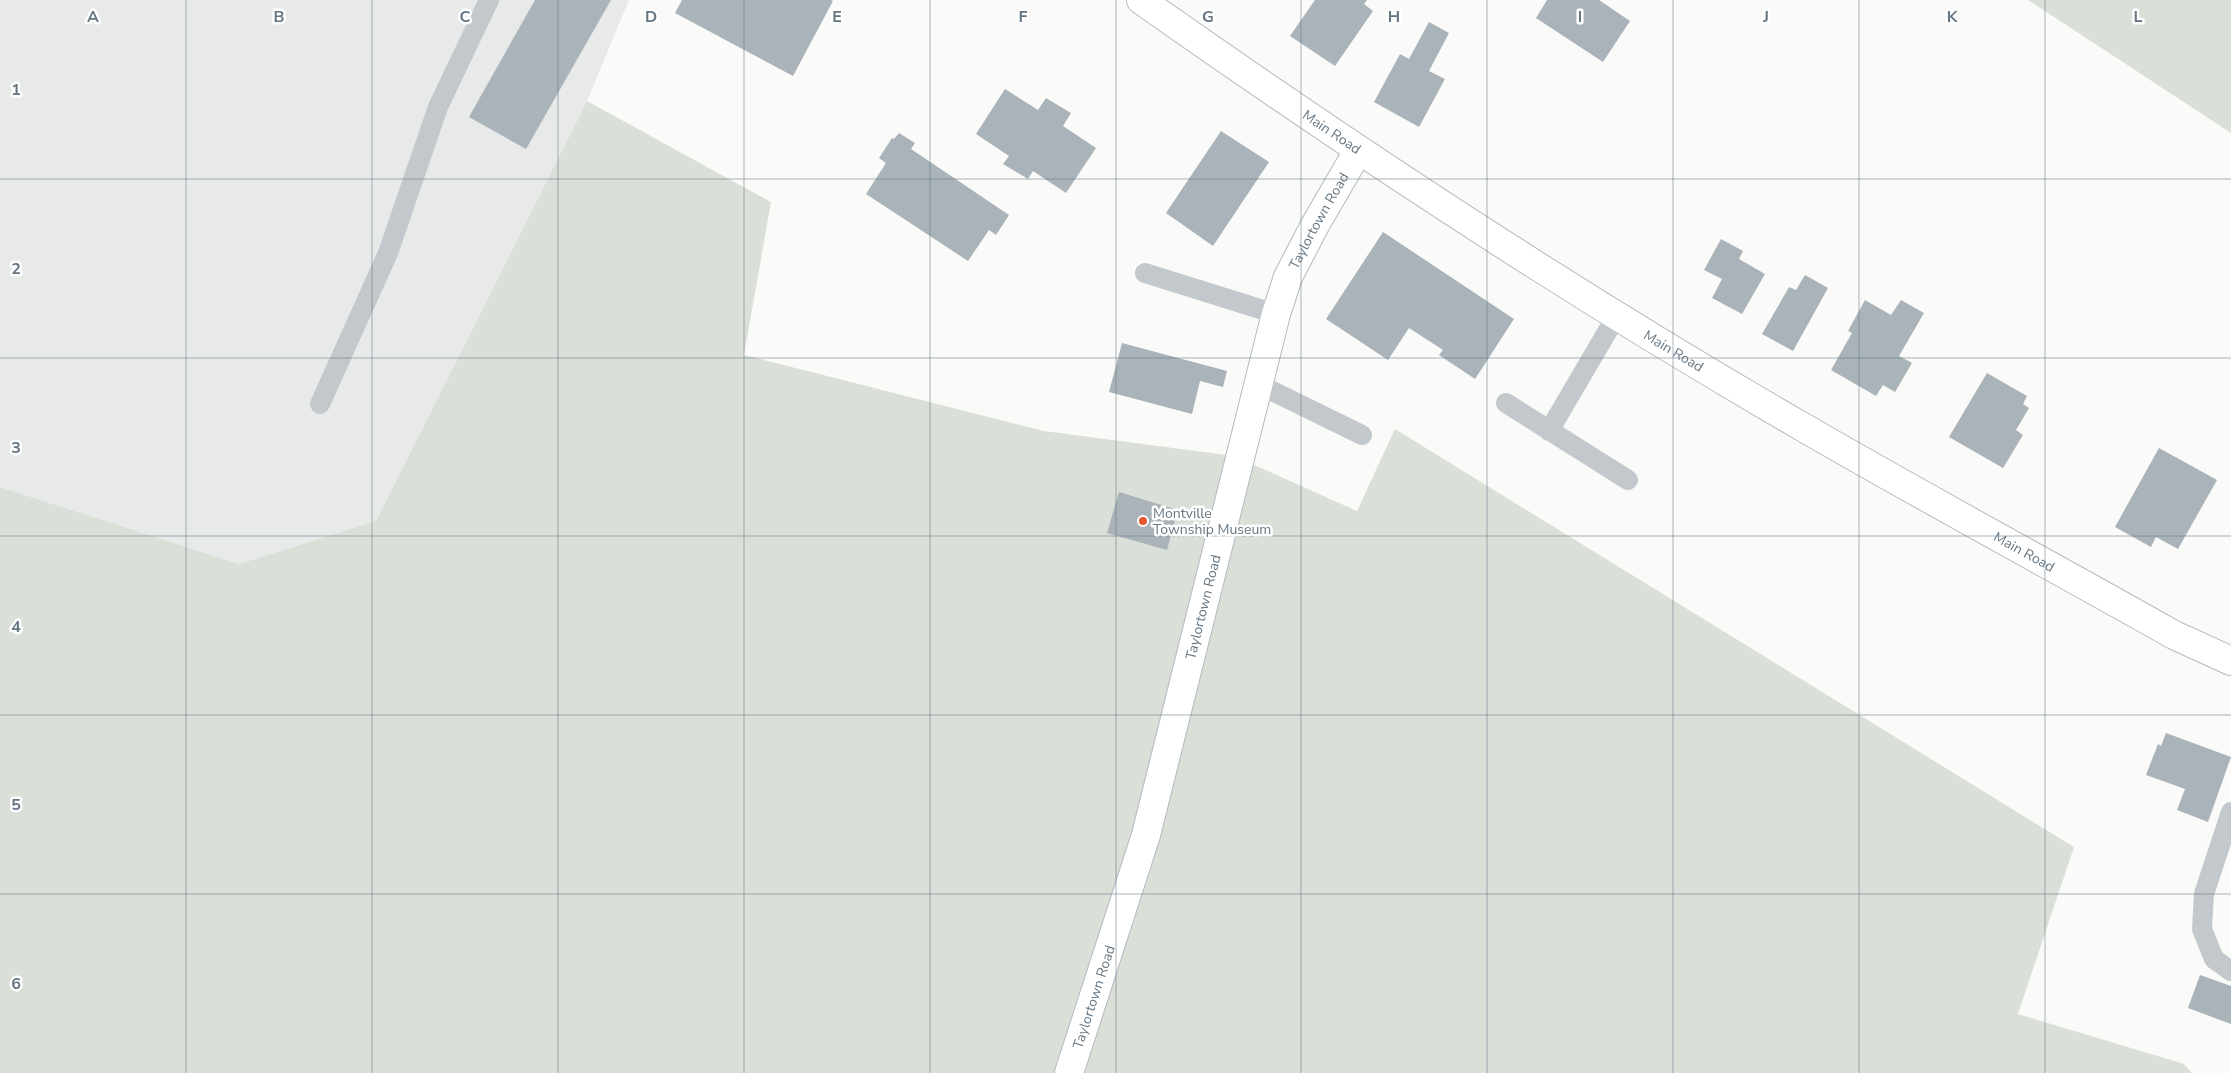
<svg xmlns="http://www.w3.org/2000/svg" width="2231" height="1073" font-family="'Nunito Sans',sans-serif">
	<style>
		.built { fill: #e8e9e9 }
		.green { fill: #dadfd7 }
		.building { fill: #aab3b9 }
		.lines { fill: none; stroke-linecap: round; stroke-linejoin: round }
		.secondary-casing { stroke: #b3babf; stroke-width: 30 }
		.primary-casing { stroke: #b5babe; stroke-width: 30 }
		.lane { stroke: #c3c8cc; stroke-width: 20 }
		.secondary { stroke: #fff; stroke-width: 28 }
		.primary { stroke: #fff; stroke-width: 28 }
		.grid { fill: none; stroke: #657683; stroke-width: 1; stroke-opacity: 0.55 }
		.poi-dot { fill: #e4572e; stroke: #fff; stroke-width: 2 }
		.labels { text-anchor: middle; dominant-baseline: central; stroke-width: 5; stroke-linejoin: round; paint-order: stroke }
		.street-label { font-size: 14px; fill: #657683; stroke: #fff }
		.poi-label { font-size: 14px; fill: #657683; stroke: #fff; text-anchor: start }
		.grid-label { font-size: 16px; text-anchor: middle; font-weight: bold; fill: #657683; stroke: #fff; stroke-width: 5; stroke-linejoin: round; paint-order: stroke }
	</style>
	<rect width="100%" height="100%" fill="#fafaf8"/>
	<path class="built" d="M0,0H629L587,101L376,521L239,564L0,487Z"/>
	<g class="green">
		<path d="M2028,0H2231V133Z"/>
		<path d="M587,101L771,202L744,355L1044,431L1234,456L1357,511L1395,429L2074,847L2018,1014L2184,1064L2192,1073H0V487L239,564L376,521Z"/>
	</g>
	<g class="building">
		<path d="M535,0H611L526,149L469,117Z"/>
		<path d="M682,0H831L833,1L793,76L675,13Z"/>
		<path d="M1315,0H1367L1364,4L1373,11L1335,66L1290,36Z"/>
		<path d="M1547,0H1599L1630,21L1603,62L1536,18Z"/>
		<path d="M1429,22L1449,33L1429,71L1445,79L1419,127L1374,102L1400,54L1409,59Z"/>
		<path d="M1005,89L1038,110L1046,98L1071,113L1063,126L1096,148L1066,193L1033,171L1028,179L1003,164L1009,156L976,134Z"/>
		<path d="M1221,131L1269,162L1213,246L1166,213Z"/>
		<path d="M899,133L915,143L911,149L1009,215L996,235L989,230L968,261L866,194L886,163L879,158L892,138L894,139Z"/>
		<path d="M1383,232L1514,319L1475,379L1439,355L1443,350L1409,328L1388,360L1326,319Z"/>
		<path d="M1721,239L1743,251L1739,259L1765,274L1742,314L1712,298L1722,279L1704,270Z"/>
		<path d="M1805,275L1828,288L1793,351L1762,334L1789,287L1796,290Z"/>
		<path d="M1865,300L1891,315L1901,300L1924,313L1899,356L1912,363L1895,392L1883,385L1876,396L1831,370L1852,333L1848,331Z"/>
		<path d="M1122,343L1227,371L1223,387L1200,381L1192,414L1109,392Z"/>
		<path d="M1987,373L2027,396L2023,404L2029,408L2016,430L2023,435L2003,468L1949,437Z"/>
		<path d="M2159,448L2217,480L2178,549L2156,537L2151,547L2115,527Z"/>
		<path d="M1119,492L1178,510L1167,550L1107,533Z"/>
		<path d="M2166,733L2231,757L2208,822L2177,810L2185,789L2146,775L2158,744L2161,746Z"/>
		<path d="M2200,975L2231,986V1024L2188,1008Z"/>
	</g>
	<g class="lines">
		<g class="secondary-casing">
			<g id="secondary">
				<path id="s1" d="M1069,1073L1146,835L1276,314L1288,277L1315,225L1358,151"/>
			</g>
		</g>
		<g class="primary-casing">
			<g id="primary">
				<path id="s2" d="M1141,0C1355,151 1574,295 1801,426C1925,498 2050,565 2174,635L2231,661"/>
			</g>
		</g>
		<g class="lane">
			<path d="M1145,273L1276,314"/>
			<path d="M1258,384L1362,435"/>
			<path d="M1506,403L1628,480"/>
			<path d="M320,404L388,253L438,107L489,0"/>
			<path d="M1549,431L1617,315"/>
			<path d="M2231,812L2204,894L2202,929L2214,959L2231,971"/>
		</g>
		<use href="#secondary" class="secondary"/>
		<use href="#primary" class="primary"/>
	</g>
	<path class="grid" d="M186,0V1073M372,0V1073M558,0V1073M744,0V1073M930,0V1073M1116,0V1073M1301,0V1073M1487,0V1073M1673,0V1073M1859,0V1073M2045,0V1073M0,179H2231M0,358H2231M0,536H2231M0,715H2231M0,894H2231"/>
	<circle class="poi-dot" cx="1143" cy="521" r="5"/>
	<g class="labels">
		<g class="street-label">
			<text stroke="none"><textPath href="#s2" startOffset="232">Main Road</textPath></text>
			<text stroke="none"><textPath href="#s1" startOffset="890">Taylortown Road</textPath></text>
			<text stroke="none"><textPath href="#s2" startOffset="638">Main Road</textPath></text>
			<text stroke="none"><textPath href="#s2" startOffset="1042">Main Road</textPath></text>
			<text stroke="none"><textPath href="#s1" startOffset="485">Taylortown Road</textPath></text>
			<text stroke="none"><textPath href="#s1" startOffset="80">Taylortown Road</textPath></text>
		</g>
		<g class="poi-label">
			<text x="1153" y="513">Montville<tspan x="1153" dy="16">Township Museum</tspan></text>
		</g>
	</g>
	<g class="grid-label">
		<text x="93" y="22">A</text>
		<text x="279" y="22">B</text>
		<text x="465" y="22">C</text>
		<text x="651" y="22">D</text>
		<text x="837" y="22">E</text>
		<text x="1023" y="22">F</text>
		<text x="1208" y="22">G</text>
		<text x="1394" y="22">H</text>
		<text x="1580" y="22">I</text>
		<text x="1766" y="22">J</text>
		<text x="1952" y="22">K</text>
		<text x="2138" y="22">L</text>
		<text x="16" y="95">1</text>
		<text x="16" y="274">2</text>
		<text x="16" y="453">3</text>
		<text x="16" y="632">4</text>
		<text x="16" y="810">5</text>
		<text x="16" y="989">6</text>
	</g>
</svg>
